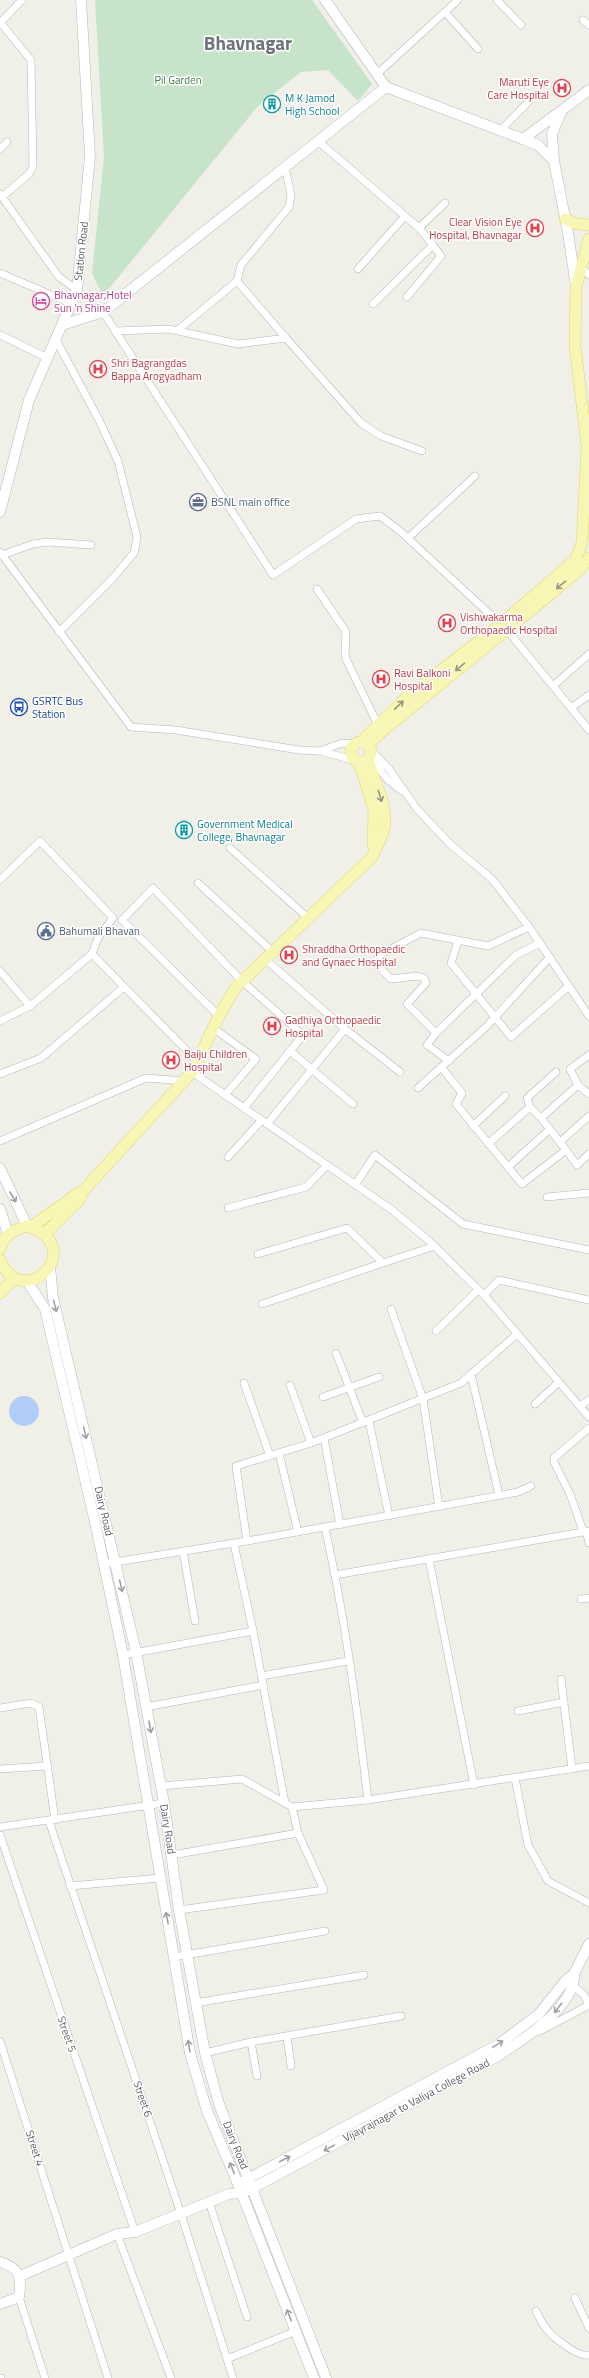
<svg xmlns="http://www.w3.org/2000/svg" width="589" height="2378" font-family="'Titillium Web',sans-serif">
	<style>
		.green { fill: #c7e4cb }
		.water { fill: #b0cef7 }
		.lines { fill: none; stroke-linecap: round; stroke-linejoin: round }
		.street-casing { stroke: #b5b6bb; stroke-width: 8 }
		.secondary-casing { stroke: #b6b8bd; stroke-width: 11 }
		.primary-casing { stroke: #e5d46c; stroke-width: 12 }
		.street { stroke: #fff; stroke-width: 7 }
		.secondary { stroke: #fff; stroke-width: 10 }
		.primary { stroke: #f8f6b5; stroke-width: 11 }
		.oneway { stroke: #959582 }
		.oneway2 { stroke: #9fa0a3 }
		.labels { text-anchor: middle; dominant-baseline: central; stroke-width: 3; stroke-linejoin: round; paint-order: stroke }
		.park-label { font-size: 11px; fill: #3d7f49; stroke: #fff }
		.health-label { font-size: 11px; fill: #be3a42; stroke: #fff; text-anchor: start }
		.culture-label { font-size: 11px; fill: #0d838f; stroke: #fff; text-anchor: start }
		.street-label { font-size: 11px; fill: #5f6166; stroke: #fff }
		.hotel-label { font-size: 11px; fill: #b23c85; stroke: #fff; text-anchor: start }
		.service-label { font-size: 11px; fill: #4e5e75; stroke: #fff; text-anchor: start }
		.transit-label { font-size: 11px; fill: #164399; stroke: #fff; text-anchor: start }
		.town-label { font-size: 19px; font-weight: bold; fill: #707378; stroke: #fff }
	</style>
	<rect width="100%" height="100%" fill="#f0efe8"/>
	<path class="green" d="M95,0H312L372,84L358,101L328,70L301,72L258,106L103,296L92,273L104,157Z"/>
	<circle class="water" cx="24" cy="1411" r="15"/>
	<g class="lines">
		<g class="street-casing">
			<g id="street">
				<path d="M497,0L521,25"/>
				<path d="M445,12L478,49"/>
				<path d="M583,20L589,25"/>
				<path d="M0,22L31,60L33,167L29,174L2,197"/>
				<path d="M0,23L22,0"/>
				<path d="M377,74L458,0"/>
				<path d="M501,130L533,97"/>
				<path d="M318,141L419,228L445,203"/>
				<path d="M0,149L7,142"/>
				<path d="M0,194L59,277L77,290"/>
				<path d="M581,266L589,275"/>
				<path d="M358,269L405,216"/>
				<path d="M0,273L72,304"/>
				<path d="M407,297L441,256L432,244"/>
				<path d="M373,304L433,245L419,228"/>
				<path d="M103,312L273,575L356,519L380,516L400,531L507,630L589,730"/>
				<path d="M178,330L237,281"/>
				<path d="M115,331L169,329L238,344L286,338L237,281L241,265L289,207L291,195L285,167"/>
				<path d="M0,335L48,358"/>
				<path d="M286,338L361,423L381,436L422,451"/>
				<path d="M56,340L99,420L118,461L137,537L134,553L112,579L59,632"/>
				<path d="M408,538L475,476"/>
				<path d="M0,552L131,727L176,730L299,750L320,751L342,743L354,744"/>
				<path d="M2,555L33,544L48,542L91,545"/>
				<path d="M317,589L346,632L345,657L378,725"/>
				<path d="M553,686L589,654"/>
				<path d="M571,708L589,695"/>
				<path d="M371,750L389,769L417,809L451,845L492,879L529,927L589,1016"/>
				<path d="M320,751L354,760"/>
				<path d="M370,757L388,780L402,791"/>
				<path d="M230,848L308,918"/>
				<path d="M0,880L40,841L113,918L98,938L92,954L30,1006L0,1021"/>
				<path d="M198,883L273,952"/>
				<path d="M529,927L488,946L421,933L381,954L378,957L377,965L391,979L417,976L424,978L426,983L407,1004L436,1033L516,955L540,943"/>
				<path d="M458,941L451,963L511,1037L569,986"/>
				<path d="M92,954L197,1061"/>
				<path d="M265,959L345,1029L267,1124"/>
				<path d="M0,971L30,1006"/>
				<path d="M219,1016L122,920L153,888L242,981L303,1035L244,1108"/>
				<path d="M213,1028L256,1059L225,1095"/>
				<path d="M345,1029L400,1072"/>
				<path d="M436,1033L427,1045L449,1061"/>
				<path d="M290,1051L353,1104"/>
				<path d="M441,1067L462,1093L456,1104L522,1184L566,1150L577,1165L589,1154"/>
				<path d="M192,1072L392,1210L428,1240L484,1295L589,1417"/>
				<path d="M0,1074L41,1058L124,987"/>
				<path d="M578,1085L589,1094"/>
				<path d="M418,1088L487,1026L550,957"/>
				<path d="M530,1107L527,1098L556,1072"/>
				<path d="M541,1118L566,1150"/>
				<path d="M473,1126L505,1096"/>
				<path d="M0,1141L146,1078L184,1081"/>
				<path d="M560,1142L589,1116"/>
				<path d="M488,1144L530,1107L541,1118L578,1085L570,1069L589,1055"/>
				<path d="M228,1157L262,1120"/>
				<path d="M508,1167L550,1129"/>
				<path d="M355,1185L375,1155L463,1224L589,1250"/>
				<path d="M547,1197L589,1193"/>
				<path d="M228,1208L306,1187L327,1165"/>
				<path d="M258,1254L347,1228L383,1263L435,1246"/>
				<path d="M484,1295L499,1280L589,1300"/>
				<path d="M262,1304L383,1263"/>
				<path d="M391,1309L423,1399L439,1507"/>
				<path d="M436,1331L478,1290"/>
				<path d="M336,1353L363,1423"/>
				<path d="M471,1374L499,1495"/>
				<path d="M244,1383L270,1456"/>
				<path d="M290,1385L311,1443"/>
				<path d="M323,1397L379,1377"/>
				<path d="M535,1404L559,1382"/>
				<path d="M580,1406L589,1400"/>
				<path d="M369,1421L389,1516"/>
				<path d="M324,1438L340,1525"/>
				<path d="M279,1453L298,1532"/>
				<path d="M325,1528C345,1617 357,1709 368,1800"/>
				<path d="M583,1531L570,1494L554,1462V1458L589,1428"/>
				<path d="M586,1531L589,1543"/>
				<path d="M247,1541L236,1466L311,1443L461,1383L517,1334"/>
				<path d="M234,1544L253,1631L285,1803"/>
				<path d="M183,1551L195,1621"/>
				<path d="M429,1559L474,1785"/>
				<path d="M103,1564L247,1541L518,1492L531,1486"/>
				<path d="M335,1575L589,1531"/>
				<path d="M581,1599L589,1598"/>
				<path d="M123,1655L253,1631"/>
				<path d="M261,1676L348,1661"/>
				<path d="M561,1679L572,1769"/>
				<path d="M146,1707L263,1685"/>
				<path d="M0,1708L31,1703L39,1707L55,1820"/>
				<path d="M518,1711L564,1702"/>
				<path d="M0,1769L47,1766"/>
				<path d="M515,1778L528,1845L548,1881L589,1903"/>
				<path d="M161,1786L242,1779L292,1807L368,1800L589,1766"/>
				<path d="M49,1821L181,2214L233,2378"/>
				<path d="M0,1827L164,1803"/>
				<path d="M0,1835L135,2232"/>
				<path d="M172,1855L298,1833"/>
				<path d="M70,1886L160,1878"/>
				<path d="M179,1910L324,1890L298,1833L292,1807"/>
				<path d="M174,1957L325,1931"/>
				<path d="M195,2003L364,1975"/>
				<path d="M538,2032L589,2005L584,1995L572,1985"/>
				<path d="M287,2037L291,2066"/>
				<path d="M0,2041L108,2378"/>
				<path d="M251,2042L257,2076"/>
				<path d="M205,2053L251,2042L401,2016"/>
				<path d="M209,2202L247,2317"/>
				<path d="M117,2234L171,2378"/>
				<path d="M19,2297L45,2378"/>
				<path d="M575,2298L589,2328"/>
				<path d="M536,2311C539,2316 541,2322 545,2327C551,2336 578,2358 589,2355"/>
				<path d="M227,2359L296,2331"/>
				<path d="M0,2378H1"/>
			</g>
		</g>
		<g class="secondary-casing">
			<g id="secondary">
				<path d="M325,0L386,87"/>
				<path d="M523,139L538,145L554,161L568,233L576,286"/>
				<path d="M554,161L552,134L561,112"/>
				<path d="M62,325L103,312L386,87L523,139L589,90"/>
				<path d="M0,512L29,400L77,290L90,156L81,0"/>
				<path d="M0,1168L27,1226"/>
				<path d="M0,1209L8,1234"/>
				<path d="M50,1267L53,1298L136,1652L164,1803L179,1910L205,2053L219,2104L326,2378"/>
				<path d="M27,1281L45,1309L95,1522L123,1655L190,2053L207,2111L238,2184L314,2378"/>
				<path d="M244,2181L499,2044L539,2014L566,1980L574,1974L589,1944"/>
				<path d="M0,2262C20,2268 22,2277 19,2297L0,2304"/>
				<path d="M20,2276L117,2234L135,2232L229,2194L242,2193L253,2188L496,2057C521,2041 576,2007 574,1974"/>
			</g>
		</g>
		<g class="primary-casing">
			<g id="primary">
				<path d="M565,219L577,224L589,225"/>
				<path d="M588,454L575,346L576,287L589,239"/>
				<circle cx="361" cy="752" r="10"/>
				<path d="M361,742L408,696L501,624L575,560L582,543L587,448"/>
				<path d="M368,745L380,733L553,592L579,570L589,558"/>
				<path d="M359,762L374,810L373,846"/>
				<path d="M31,1227L79,1193"/>
				<path d="M45,1234L80,1199L82,1192L192,1072L219,1016L236,987L372,857C376,848 382,838 384,828C388,805 374,781 368,760"/>
				<path d="M0,1249C4,1235 13,1230 27,1226C91,1247 22,1314 0,1260"/>
				<path d="M0,1293L14,1278"/>
			</g>
		</g>
		<use href="#street" class="street"/>
		<use href="#secondary" class="secondary"/>
		<use href="#primary" class="primary"/>
	</g>
	<defs><path id="oneway-shaft" d="M-6 0H5M1.5-3L5.5 0L1.5 3" fill="none" stroke-width="1.6" stroke-linecap="round" stroke-linejoin="round"/></defs>
	<g class="oneway">
		<use href="#oneway-shaft" transform="translate(561 585) rotate(140)"/>
		<use href="#oneway-shaft" transform="translate(460 667) rotate(141)"/>
		<use href="#oneway-shaft" transform="translate(399 705) rotate(-44)"/>
		<use href="#oneway-shaft" transform="translate(380 796) rotate(73)"/>
	</g>
	<g class="oneway2">
		<use href="#oneway-shaft" transform="translate(13 1197) rotate(59)"/>
		<use href="#oneway-shaft" transform="translate(55 1306) rotate(76)"/>
		<use href="#oneway-shaft" transform="translate(85 1433) rotate(77)"/>
		<use href="#oneway-shaft" transform="translate(121 1586) rotate(77)"/>
		<use href="#oneway-shaft" transform="translate(150 1727) rotate(80)"/>
		<use href="#oneway-shaft" transform="translate(167 1918) rotate(-101)"/>
		<use href="#oneway-shaft" transform="translate(558 2008) rotate(128)"/>
		<use href="#oneway-shaft" transform="translate(498 2044) rotate(-32)"/>
		<use href="#oneway-shaft" transform="translate(189 2046) rotate(-99)"/>
		<use href="#oneway-shaft" transform="translate(329 2148) rotate(152)"/>
		<use href="#oneway-shaft" transform="translate(285 2159) rotate(-28)"/>
		<use href="#oneway-shaft" transform="translate(232 2168) rotate(-113)"/>
		<use href="#oneway-shaft" transform="translate(289 2315) rotate(-111)"/>
	</g>
	<defs>
		<g id="hospital-ring" transform="scale(0.9)"><circle r="9.5" fill="#fff" stroke="#e0444e" stroke-width="1.5"/><path d="M-5-5h3v3.5h4V-5h3V5h-3V1.5h-4V5h-3Z" fill="#e0444e"/></g>
		<g id="building-ring" transform="scale(0.9)"><circle r="9.5" fill="#fff" stroke="#0f9aa8" stroke-width="1.5"/><path d="M-4-6H4V6H1V3H-1V6H-4ZM-2.5-4.3h1.7v1.8h-1.7ZM.8-4.3h1.7v1.8H.8ZM-2.5-1h1.7V.8h-1.7ZM.8-1h1.7V.8H.8Z" fill="#0f9aa8"/></g>
		<g id="hotel-ring" transform="scale(0.9)"><circle r="9.5" fill="#fff" stroke="#d1479c" stroke-width="1.5"/><path d="M-6-4.5h1.5V1H6V5H4.5V3h-9V5H-6ZM-4 0a1.8 1.8 0 1 1 3.6 0ZM.5 0V-2.5h3Q6-2.5 6 0Z" fill="#d1479c"/></g>
		<g id="office-ring" transform="scale(0.9)"><circle r="9.5" fill="#fff" stroke="#5c6f8a" stroke-width="1.5"/><path d="M-6-3h4V-5.5h4V-3h4V5H-6ZM-1-4.5V-3h2v-1.5ZM-6 0V1H6V0Z" fill="#5c6f8a"/></g>
		<g id="bus-ring" transform="scale(0.9)"><circle r="9.5" fill="#fff" stroke="#1a4fb4" stroke-width="1.5"/><path d="M-5-6H5V4H4V6H2V4H-2V6H-4V4H-5ZM-3.5-4V0h7V-4ZM-3.5 1.2v1.5H-2V1.2ZM2 1.2v1.5H3.5V1.2Z" fill="#1a4fb4"/></g>
		<g id="civic-ring" transform="scale(0.9)"><circle r="9.5" fill="#fff" stroke="#5c6f8a" stroke-width="1.5"/><path d="M-.6-6.5H3V-4.5H.6V-3L4-1V1h2V6H-6V1h2V-1L-.6-3ZM-1.2 2.5V6h2.4V2.5Z" fill="#5c6f8a"/></g>
	</defs>
	<g fill-rule="evenodd">
		<use href="#hospital-ring" x="562" y="88"/>
		<use href="#building-ring" x="272" y="104"/>
		<use href="#hospital-ring" x="535" y="228"/>
		<use href="#hotel-ring" x="41" y="301"/>
		<use href="#hospital-ring" x="98" y="369"/>
		<use href="#office-ring" x="198" y="502"/>
		<use href="#hospital-ring" x="447" y="623"/>
		<use href="#hospital-ring" x="381" y="679"/>
		<use href="#bus-ring" x="19" y="707"/>
		<use href="#building-ring" x="184" y="830"/>
		<use href="#civic-ring" x="46" y="931"/>
		<use href="#hospital-ring" x="289" y="955"/>
		<use href="#hospital-ring" x="272" y="1026"/>
		<use href="#hospital-ring" x="171" y="1060"/>
	</g>
	<g class="labels">
		<g class="park-label">
			<text x="178" y="80">Pil Garden</text>
		</g>
		<g class="health-label">
			<text x="549" y="82" text-anchor="end">Maruti Eye<tspan x="549" dy="13">Care Hospital</tspan></text>
			<text x="522" y="222" text-anchor="end">Clear Vision Eye<tspan x="522" dy="13">Hospital, Bhavnagar</tspan></text>
			<text x="111" y="363">Shri Bagrangdas<tspan x="111" dy="13">Bappa Arogyadham</tspan></text>
			<text x="460" y="617">Vishwakarma<tspan x="460" dy="13">Orthopaedic Hospital</tspan></text>
			<text x="394" y="673">Ravi Balkoni<tspan x="394" dy="13">Hospital</tspan></text>
			<text x="302" y="949">Shraddha Orthopaedic<tspan x="302" dy="13">and Gynaec Hospital</tspan></text>
			<text x="285" y="1020">Gadhiya Orthopaedic<tspan x="285" dy="13">Hospital</tspan></text>
			<text x="184" y="1054">Baiju Children<tspan x="184" dy="13">Hospital</tspan></text>
		</g>
		<g class="culture-label">
			<text x="285" y="98">M K Jamod<tspan x="285" dy="13">High School</tspan></text>
			<text x="197" y="824">Government Medical<tspan x="197" dy="13">College, Bhavnagar</tspan></text>
		</g>
		<g class="street-label">
			<text transform="translate(81 251) rotate(-84)">Station Road</text>
			<text transform="translate(104 1511) rotate(77)">Dairy Road</text>
			<text transform="translate(168 1829) rotate(81)">Dairy Road</text>
			<text transform="translate(67 2034) rotate(71)">Street 5</text>
			<text transform="translate(143 2099) rotate(71)">Street 6</text>
			<text transform="translate(416 2100) rotate(-28)">Vijayrajnagar to Valiya College Road</text>
			<text transform="translate(236 2145) rotate(68)">Dairy Road</text>
			<text transform="translate(35 2148) rotate(72)">Street 4</text>
		</g>
		<g class="hotel-label">
			<text x="54" y="295">Bhavnagar;Hotel<tspan x="54" dy="13">Sun ‘n Shine</tspan></text>
		</g>
		<g class="service-label">
			<text x="211" y="502">BSNL main office</text>
			<text x="59" y="931">Bahumali Bhavan</text>
		</g>
		<g class="transit-label">
			<text x="32" y="701">GSRTC Bus<tspan x="32" dy="13">Station</tspan></text>
		</g>
		<g class="town-label">
			<text x="248" y="42">Bhavnagar</text>
		</g>
	</g>
</svg>
